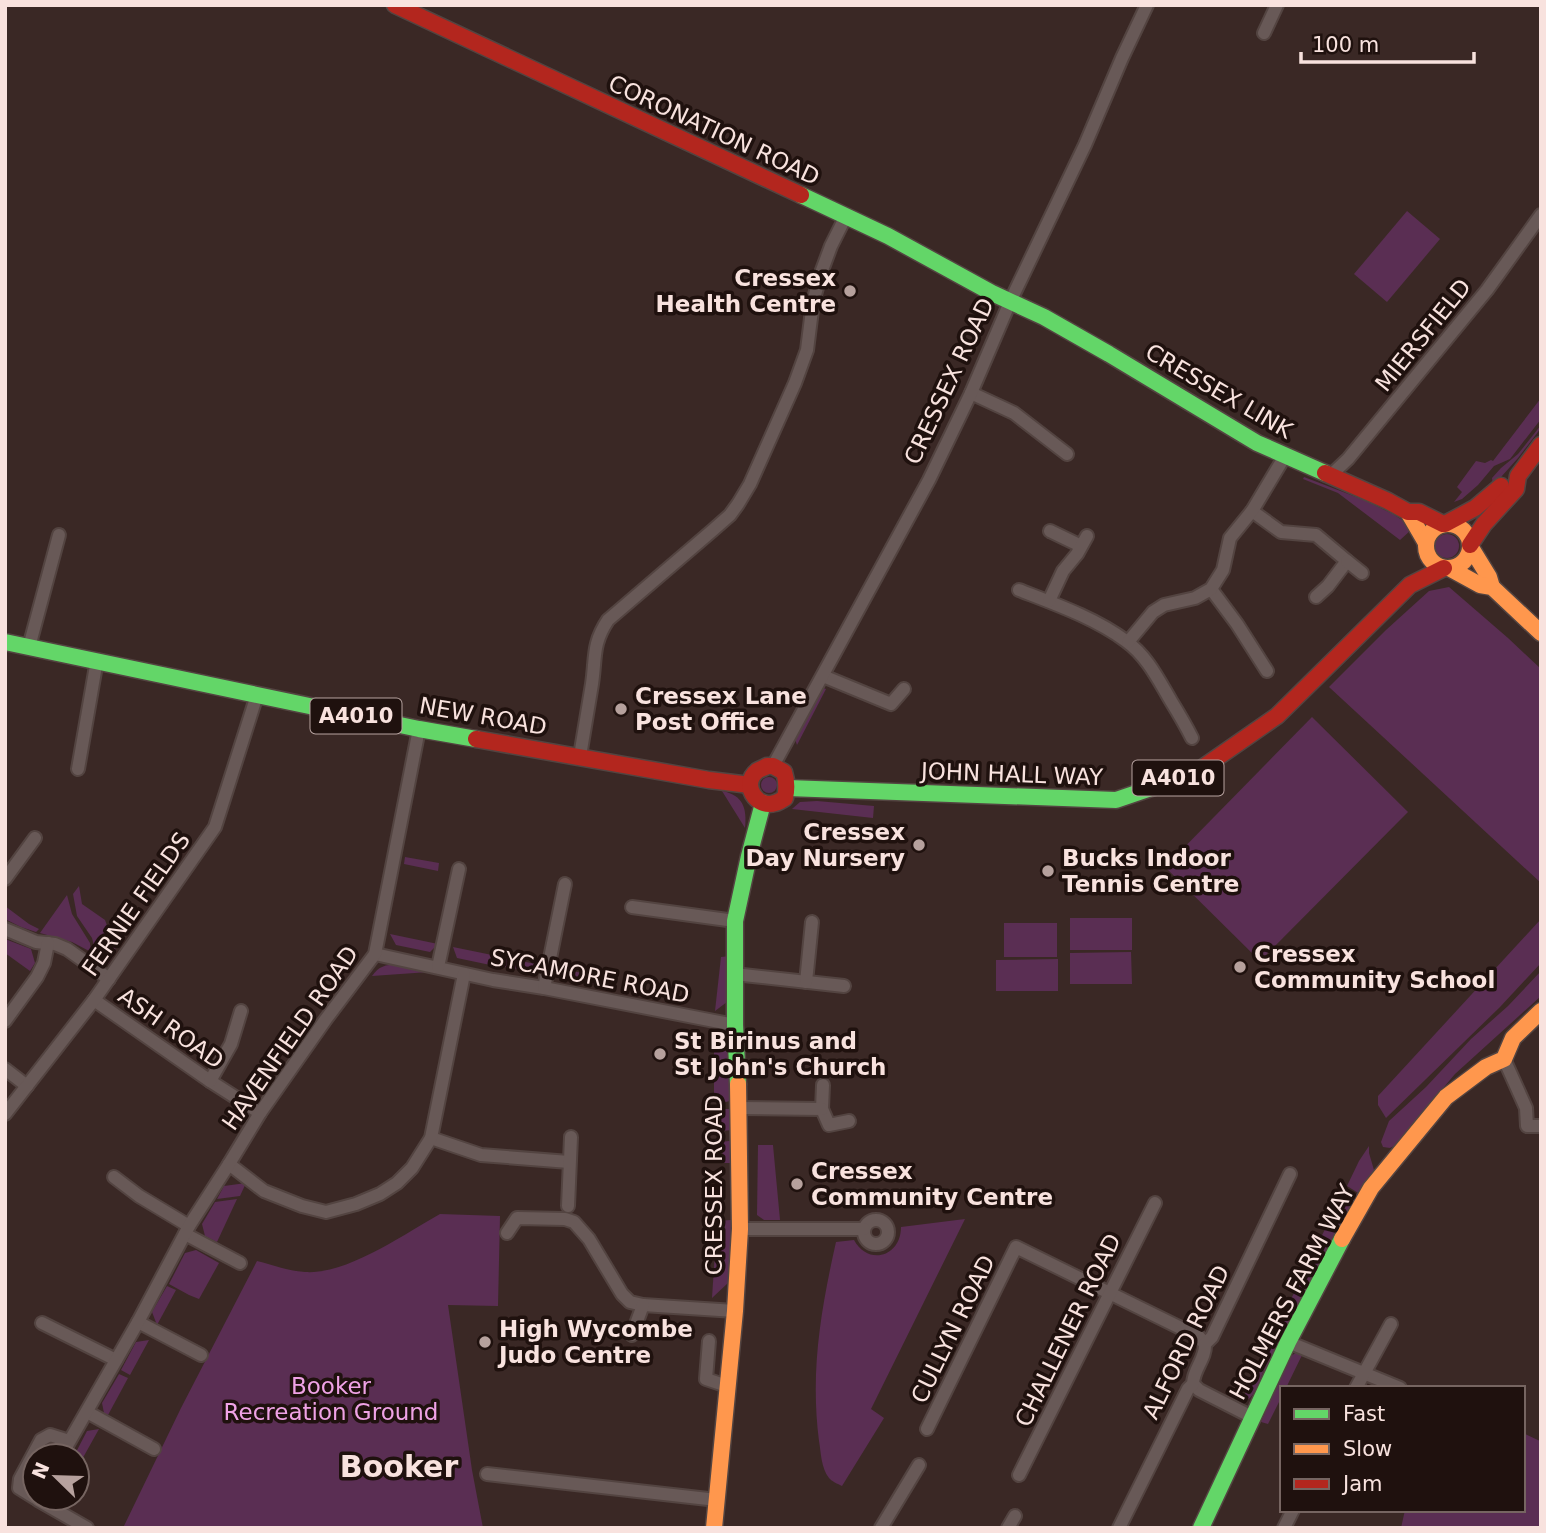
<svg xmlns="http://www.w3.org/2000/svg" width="1546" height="1533" font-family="'DejaVu Sans',sans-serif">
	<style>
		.green { fill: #5a2e53 }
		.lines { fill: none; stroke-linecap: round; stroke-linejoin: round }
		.street-casing { stroke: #534441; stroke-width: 16 }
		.fast-casing { stroke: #534441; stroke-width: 19 }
		.slow-casing { stroke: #534441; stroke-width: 19 }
		.jam-casing { stroke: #534441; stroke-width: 19 }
		.street { stroke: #685957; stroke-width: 12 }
		.fast { stroke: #63d668; stroke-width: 16 }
		.slow { stroke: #ff974d; stroke-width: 16 }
		.jam { stroke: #b3261e; stroke-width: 16 }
		.poi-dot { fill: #b6a19d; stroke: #1f110e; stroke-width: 2.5 }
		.labels { text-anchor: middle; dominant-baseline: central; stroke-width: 7; stroke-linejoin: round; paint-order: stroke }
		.shield { fill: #1f110e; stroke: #b7a3a0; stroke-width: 2 }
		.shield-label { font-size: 21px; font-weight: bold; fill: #f8e2de }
		.street-label { font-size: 23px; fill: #f8e2de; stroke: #1f110e }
		.poi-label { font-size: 23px; font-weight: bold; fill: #f8e2de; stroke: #1f110e; text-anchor: start }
		.park-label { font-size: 23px; fill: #efa2e5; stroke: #1f110e }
		.district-label { font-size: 30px; font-weight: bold; fill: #f8e2de; stroke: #1f110e }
	</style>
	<rect width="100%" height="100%" fill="#3a2825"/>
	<g class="green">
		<path d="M1407,211L1440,239L1387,302L1354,274Z"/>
		<path d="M1541,398V419L1510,459L1494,466L1478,485L1462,499L1454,502L1462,492L1457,487L1476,461L1485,463L1491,460L1493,461Z"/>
		<path d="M1541,425V428L1518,458L1493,486L1492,478L1501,468L1518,454Z"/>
		<path d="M1304,477L1364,500L1393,514L1405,522L1411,530L1400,540L1338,493L1303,479Z"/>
		<circle cx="1447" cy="546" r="12"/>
		<path d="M1449,587L1508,638L1541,669V883L1329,687L1386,630L1429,591Z"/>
		<path d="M823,688L826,689L797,745L795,739Z"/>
		<path d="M1312,717L1408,812L1260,961L1165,867Z"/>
		<circle cx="769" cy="785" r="8"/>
		<path d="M722,791C743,795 747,808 745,828Z"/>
		<path d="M817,801L874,806L873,818L792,809L800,802Z"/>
		<path d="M405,857L439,863L438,871L404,864Z"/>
		<path d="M79,886L82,904L105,920L116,951L108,964L97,957L92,938L77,916L73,894Z"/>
		<path d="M67,895L72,914L90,943L91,952L72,942L40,933Z"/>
		<path d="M5,906L29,924L39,929L36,932L21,927L5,919Z"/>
		<rect x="1070" y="918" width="62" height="32"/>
		<path d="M1541,919V963L1500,1007L1386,1118L1378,1105V1096Z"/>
		<rect x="1004" y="923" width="53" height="34"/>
		<path d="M390,934L438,944L430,952L396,945Z"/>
		<path d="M5,939L31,949L35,963L30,971L5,953Z"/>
		<path d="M453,947L497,956L495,966L457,958Z"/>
		<path d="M1131,952L1132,984H1070V953Z"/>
		<path d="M730,956L727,1002L715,1011L721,957Z"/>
		<path d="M501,957L541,965L536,972L499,966Z"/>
		<path d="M1058,959V991H996V960Z"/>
		<path d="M397,964L429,972L372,976C379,966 385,965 397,964Z"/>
		<path d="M557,968L597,976L595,984L566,979Z"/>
		<path d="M1541,971V996L1455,1074L1394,1146L1390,1148L1383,1147L1381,1142L1389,1121L1426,1087L1471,1039L1508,1006Z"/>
		<path d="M714,1024L721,1025L728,1030L733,1100L726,1102L714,1096Z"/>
		<path d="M717,1109H734V1130L719,1131Z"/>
		<path d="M736,1140L734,1163H724L721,1142Z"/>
		<path d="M758,1145H773L780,1220H764L757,1215Z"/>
		<path d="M1369,1146V1153L1374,1170L1360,1194L1347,1186L1359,1161Z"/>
		<path d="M246,1183L240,1196L217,1199L224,1186Z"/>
		<path d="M1345,1188L1358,1195L1316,1269L1267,1370H1264C1259,1381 1255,1401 1241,1402Z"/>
		<path d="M237,1199L217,1242L205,1236L202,1224L215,1202Z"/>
		<path d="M440,1214L500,1216L498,1306L448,1305L472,1470L483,1528H123L181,1408L257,1261C273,1265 289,1271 305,1272C347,1275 404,1234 440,1214Z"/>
		<path d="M965,1219L871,1409L884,1418L842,1486C838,1484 831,1481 829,1478C821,1468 821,1452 819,1441C810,1371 821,1309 836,1242L854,1240C868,1266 901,1257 901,1227Z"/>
		<path d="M731,1220L733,1223L729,1282L712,1298L717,1221Z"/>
		<path d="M196,1250L219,1263L199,1299L189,1295L169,1284L185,1253Z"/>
		<path d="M167,1286L176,1290L157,1325L152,1312Z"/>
		<path d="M149,1340L130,1375L121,1370L136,1342Z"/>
		<path d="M1297,1352L1303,1353L1286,1388H1282V1396L1268,1424L1261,1422L1265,1413L1263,1411L1288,1358Z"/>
		<path d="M119,1374L128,1378L108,1415L104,1413L102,1403Z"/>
		<path d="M99,1429L80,1463L77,1462V1456H74L87,1431Z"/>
		<path d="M1523,1433L1540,1441L1541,1443V1528H1401L1405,1510H1523Z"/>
	</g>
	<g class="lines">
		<g class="street-casing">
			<g id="street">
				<path d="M1264,33L1277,5"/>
				<path d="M971,393L1014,413L1067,454"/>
				<path d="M1330,476L1348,459L1487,290L1541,215"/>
				<path d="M1252,511L1281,532L1316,535L1347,561L1328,586L1316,597"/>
				<path d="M1050,531L1081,546"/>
				<path d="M1347,561L1362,573"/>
				<path d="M1211,589L1237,624L1267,671"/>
				<path d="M1019,590C1055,604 1095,618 1126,641C1147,656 1158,679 1171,701C1179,714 1185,724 1192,738"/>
				<path d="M1049,601L1063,571L1077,554L1087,536"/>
				<path d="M1128,642L1153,612L1164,605L1195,598L1211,589L1223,570L1230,538L1252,511L1285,456"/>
				<path d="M29,647L59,535"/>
				<path d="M823,676L891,704L904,689"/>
				<path d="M580,756C584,732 588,708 592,684C596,657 592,644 608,620L713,530L730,515L738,504L750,484L795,383L807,350L813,302L821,273L831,246L846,216"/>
				<path d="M773,766L929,480L971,393L1010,302L1085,145L1122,58L1147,5"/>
				<path d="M78,769L97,660"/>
				<path d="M5,879L35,838"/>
				<path d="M632,907L735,921"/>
				<path d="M5,929L36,942L55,944L67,949L109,979"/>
				<path d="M375,954L493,980L544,988L735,1025"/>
				<path d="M438,967L459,869"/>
				<path d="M734,974L844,986"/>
				<path d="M806,982L812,922"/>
				<path d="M544,988L565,884"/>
				<path d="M94,1000L210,1081L260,1113"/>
				<path d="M5,1021L37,977L44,963L48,943"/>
				<path d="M1504,1059L1526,1108L1527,1126H1541"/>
				<path d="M5,1069L27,1086"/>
				<path d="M210,1081L231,1044L241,1011"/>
				<path d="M823,1085L822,1109L829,1125L849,1121"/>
				<path d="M739,1108L822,1109"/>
				<path d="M5,1114L94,1000L215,827L257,695"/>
				<path d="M431,1138L481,1155L569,1162"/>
				<path d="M229,1164L264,1191L302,1206L326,1212L356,1204L380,1194L397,1183L412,1168L431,1138L464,974"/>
				<path d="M114,1177L139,1196L189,1226"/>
				<path d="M568,1206L571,1137"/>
				<circle cx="876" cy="1232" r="12"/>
				<path d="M740,1229H864"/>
				<path d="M507,1233L517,1218L565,1219L574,1222L589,1239L622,1294L630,1302L643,1305L735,1311"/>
				<path d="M185,1234L240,1263"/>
				<path d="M138,1322L201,1355"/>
				<path d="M42,1323L116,1360"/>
				<path d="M632,1335L643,1305"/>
				<path d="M709,1341L706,1379L727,1386"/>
				<path d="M1288,1342L1400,1388"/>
				<path d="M1193,1384L1199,1390L1252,1417"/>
				<path d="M1356,1388L1391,1324"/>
				<path d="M87,1412L154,1449"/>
				<path d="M927,1429L1016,1247L1199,1337L1205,1344"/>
				<path d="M61,1456L138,1322L189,1226L229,1164L260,1113L326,1019L375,954L419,729"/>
				<path d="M487,1474L717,1500"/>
				<path d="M1019,1475L1155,1203"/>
				<path d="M35,1498L19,1488L20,1479L41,1440L50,1435L69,1441"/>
				<path d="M38,1500L87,1528"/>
				<path d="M881,1528L919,1465"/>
				<path d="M1008,1528L1015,1516"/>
				<path d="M1119,1528L1188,1389L1193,1384C1193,1369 1206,1359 1205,1344L1212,1337L1290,1174"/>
				<path d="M1284,1528L1293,1510"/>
			</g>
		</g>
		<g class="fast-casing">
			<g id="fast">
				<path d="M801,195L888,236L992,293L1044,317L1109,354L1257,443L1325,473"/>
				<path d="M5,642L419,729L476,739"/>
				<path d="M788,788L1116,800L1163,784"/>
				<path d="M738,1084L735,1025V921L749,856L763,803"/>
				<path d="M1201,1528L1288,1342L1342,1239"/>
			</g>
		</g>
		<g class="slow-casing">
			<g id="slow">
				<path d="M1408,512L1426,543"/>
				<circle cx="1448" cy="546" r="22"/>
				<path d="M1470,546L1489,577L1492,587"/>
				<path d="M1449,568L1480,585L1492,587L1541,633"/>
				<path d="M1342,1239L1371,1188L1446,1097L1486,1067L1504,1059L1513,1038L1541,1011"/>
				<path d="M714,1528L735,1311L740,1229L738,1084"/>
			</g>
		</g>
		<g class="jam-casing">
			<g id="jam">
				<path d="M395,5L801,195"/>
				<path d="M1325,473L1388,501L1408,512H1419L1443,524"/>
				<path d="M1445,524L1475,508L1501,486"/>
				<path d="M1470,545L1484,524L1516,489L1518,476L1541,445"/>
				<path d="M476,739L709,780L750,785"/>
				<path d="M767,766H773L784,772C787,781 787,789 785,798C782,800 779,802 775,803C756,809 741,784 757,771C760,769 764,768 767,766Z"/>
				<path d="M1163,784L1195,773L1277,716L1410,585L1444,568"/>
			</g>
		</g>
		<use href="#street" class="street"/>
		<use href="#fast" class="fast"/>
		<use href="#slow" class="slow"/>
		<use href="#jam" class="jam"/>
	</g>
	<g class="poi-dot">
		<circle cx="850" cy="291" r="7"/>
		<circle cx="621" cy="709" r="7"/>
		<circle cx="919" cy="845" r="7"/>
		<circle cx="1048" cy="871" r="7"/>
		<circle cx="1240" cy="967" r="7"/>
		<circle cx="660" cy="1054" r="7"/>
		<circle cx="797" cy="1184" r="7"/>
		<circle cx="485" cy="1342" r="7"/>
	</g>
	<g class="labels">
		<g class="shield">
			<rect x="310.5" y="698.5" width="91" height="35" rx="5"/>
			<rect x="1132.5" y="760.5" width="91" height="35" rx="5"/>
		</g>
		<g class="shield-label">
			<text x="356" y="716">A4010</text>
			<text x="1178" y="778">A4010</text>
		</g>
		<g class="street-label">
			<text transform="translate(714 130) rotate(25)">CORONATION ROAD</text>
			<text transform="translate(1423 335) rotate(-51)">MIERSFIELD</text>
			<text transform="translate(949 381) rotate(-65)">CRESSEX ROAD</text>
			<text transform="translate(1219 391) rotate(30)">CRESSEX LINK</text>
			<text transform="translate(483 716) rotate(10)">NEW ROAD</text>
			<text transform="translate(1012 774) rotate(2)">JOHN HALL WAY</text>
			<text transform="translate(136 904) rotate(-55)">FERNIE FIELDS</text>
			<text transform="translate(590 976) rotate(11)">SYCAMORE ROAD</text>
			<text transform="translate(171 1028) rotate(35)">ASH ROAD</text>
			<text transform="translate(290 1038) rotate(-55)">HAVENFIELD ROAD</text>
			<text transform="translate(714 1185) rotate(-90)">CRESSEX ROAD</text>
			<text transform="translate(1292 1292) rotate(-62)">HOLMERS FARM WAY</text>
			<text transform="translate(953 1329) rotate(-64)">CULLYN ROAD</text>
			<text transform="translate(1068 1330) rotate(-64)">CHALLENER ROAD</text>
			<text transform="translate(1186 1342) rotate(-64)">ALFORD ROAD</text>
		</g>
		<g class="poi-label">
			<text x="836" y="278" text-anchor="end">Cressex<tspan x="836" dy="26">Health Centre</tspan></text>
			<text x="635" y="696">Cressex Lane<tspan x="635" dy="26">Post Office</tspan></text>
			<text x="905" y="832" text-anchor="end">Cressex<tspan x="905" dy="26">Day Nursery</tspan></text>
			<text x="1062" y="858">Bucks Indoor<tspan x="1062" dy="26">Tennis Centre</tspan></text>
			<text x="1254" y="954">Cressex<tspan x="1254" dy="26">Community School</tspan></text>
			<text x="674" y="1041">St Birinus and<tspan x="674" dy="26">St John's Church</tspan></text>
			<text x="811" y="1171">Cressex<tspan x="811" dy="26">Community Centre</tspan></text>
			<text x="499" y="1329">High Wycombe<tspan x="499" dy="26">Judo Centre</tspan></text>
		</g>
		<g class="park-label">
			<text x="331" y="1386">Booker<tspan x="331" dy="26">Recreation Ground</tspan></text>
		</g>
		<g class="district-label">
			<text x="399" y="1466">Booker</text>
		</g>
	</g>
	<rect width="1546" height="1533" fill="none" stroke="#f8e2de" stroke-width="14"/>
	<rect x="1280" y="1386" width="245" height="126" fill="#1f110e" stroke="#766561" stroke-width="2"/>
	<rect x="1294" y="1409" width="35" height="10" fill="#63d668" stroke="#766561" stroke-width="2"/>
	<text x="1343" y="1421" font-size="21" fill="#f8e2de">Fast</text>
	<rect x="1294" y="1444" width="35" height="10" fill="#ff974d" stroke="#766561" stroke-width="2"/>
	<text x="1343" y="1456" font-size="21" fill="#f8e2de">Slow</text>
	<rect x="1294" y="1479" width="35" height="10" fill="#b3261e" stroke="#766561" stroke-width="2"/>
	<text x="1343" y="1491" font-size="21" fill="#f8e2de">Jam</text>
	<g transform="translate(56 1477) rotate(293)"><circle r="33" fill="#1f110e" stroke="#766561" stroke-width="2"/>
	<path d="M0-5L12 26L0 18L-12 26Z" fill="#b6a19d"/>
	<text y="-10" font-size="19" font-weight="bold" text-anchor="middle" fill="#f8e2de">N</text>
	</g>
	<path d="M1301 52v10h173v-10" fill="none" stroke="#f8e2de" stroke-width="3.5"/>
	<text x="1312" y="52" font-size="21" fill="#f8e2de" stroke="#1f110e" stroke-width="5" paint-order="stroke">100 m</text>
</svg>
